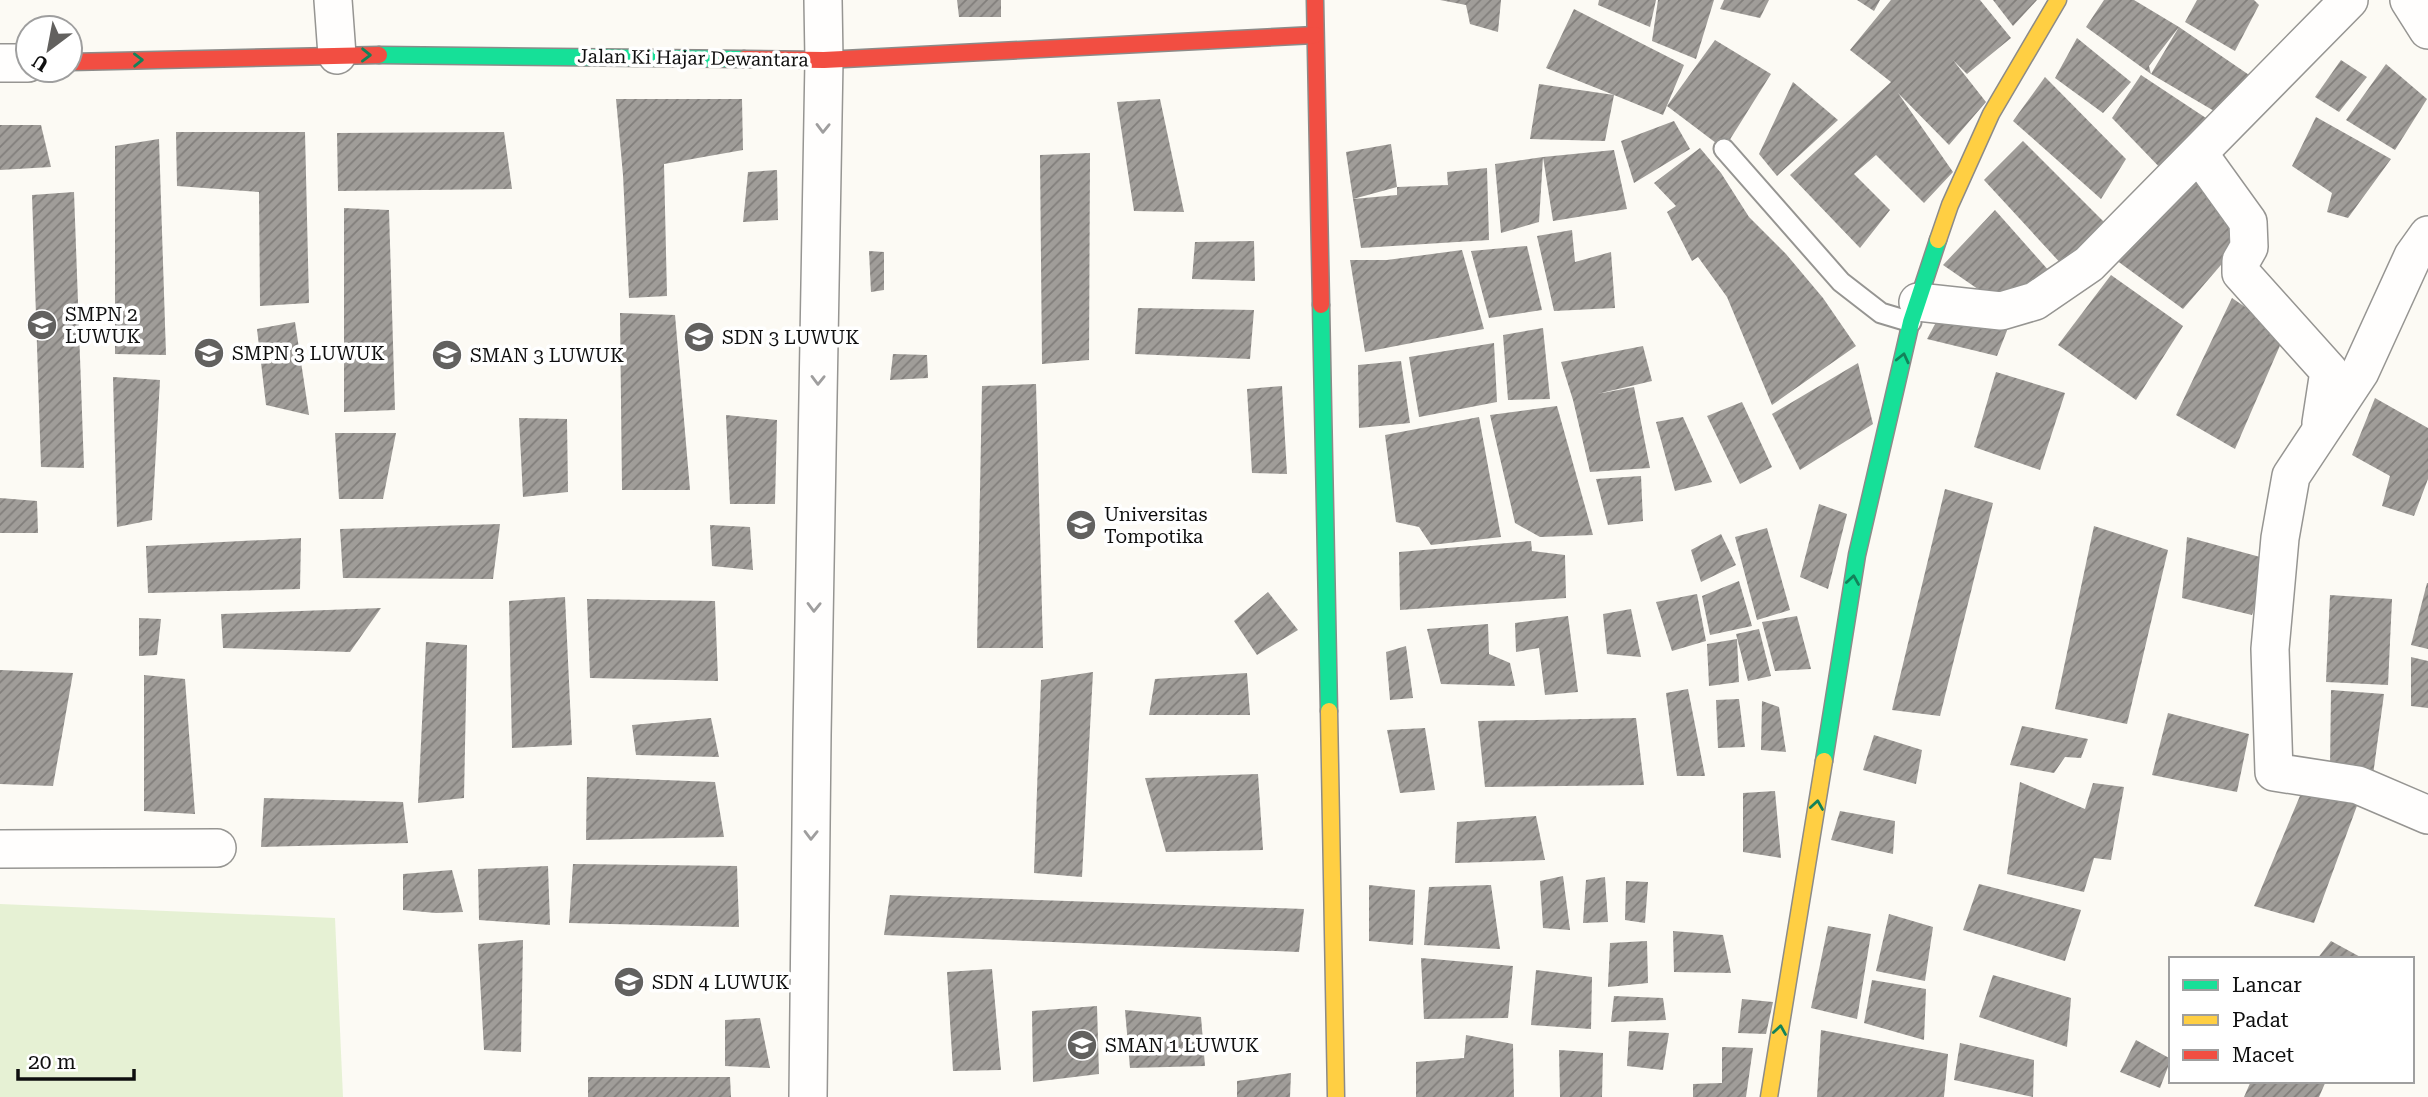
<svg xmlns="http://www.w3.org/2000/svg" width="2428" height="1097" font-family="'Roboto Serif',serif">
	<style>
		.park { fill: #e6f1d4 }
		.building { fill: url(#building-hatch) }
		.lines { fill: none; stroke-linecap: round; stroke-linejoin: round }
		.lane-casing { stroke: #969592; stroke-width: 23 }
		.street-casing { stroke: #969592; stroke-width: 40 }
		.fast-casing { stroke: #8c8b89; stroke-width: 19 }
		.slow-casing { stroke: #8c8b89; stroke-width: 19 }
		.jam-casing { stroke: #8c8b89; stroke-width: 19 }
		.lane { stroke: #fffefd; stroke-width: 19 }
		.street { stroke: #fffefd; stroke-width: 37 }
		.fast { stroke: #16e098; stroke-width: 16 }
		.slow { stroke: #ffcf43; stroke-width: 16 }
		.jam { stroke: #f24e42; stroke-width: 16 }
		.oneway { stroke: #13825a }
		.oneway2 { stroke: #9f9e9e }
		.labels { text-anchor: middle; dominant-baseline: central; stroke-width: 7; stroke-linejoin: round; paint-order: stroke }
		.street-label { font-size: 19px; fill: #0f0f0f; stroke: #fff }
		.poi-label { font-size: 19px; fill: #0f0f0f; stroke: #fff; text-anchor: start }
	</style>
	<defs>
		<pattern id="building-hatch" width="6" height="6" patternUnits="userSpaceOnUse" patternTransform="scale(1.75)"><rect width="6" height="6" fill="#a09d99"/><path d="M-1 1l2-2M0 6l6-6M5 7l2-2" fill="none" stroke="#817e7b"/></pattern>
	</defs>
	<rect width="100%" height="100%" fill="#fcfaf4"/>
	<path class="park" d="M0,904L335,918L343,1097H0Z"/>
	<g class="building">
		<path d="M957,0H1001V17H959Z"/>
		<path d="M1440,0H1501L1498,32L1470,24L1466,5Z"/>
		<path d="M1599,0H1656L1650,27L1598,5Z"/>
		<path d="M1658,0H1714L1696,59L1652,41Z"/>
		<path d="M1724,0H1769L1760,18L1720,9Z"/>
		<path d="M1857,0H1880L1874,11Z"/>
		<path d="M1891,0H1980L2011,38L1967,74L1953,60L1986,102L1949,145L1898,93L1953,172L1924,203L1876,155L1854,174L1890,210L1860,248L1790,175L1891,82L1850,50Z"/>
		<path d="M1993,0H2037L2013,26Z"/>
		<path d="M2104,0H2134L2179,27L2149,66L2151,74L2179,27L2255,79L2221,115L2151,74L2086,27Z"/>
		<path d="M2197,0H2254L2259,5L2235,51L2185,22Z"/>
		<path d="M1574,9L1684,65L1663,115L1614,95L1605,141L1530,139L1539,84L1614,95L1546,68Z"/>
		<path d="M2077,38L2131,82L2103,113L2055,78Z"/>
		<path d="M1715,40L1771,74L1724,149L1667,106Z"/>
		<path d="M2341,60L2367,77L2339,112L2315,97Z"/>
		<path d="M2386,64L2427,99L2395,150L2346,120Z"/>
		<path d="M2141,75L2212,122L2167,175L2112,118Z"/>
		<path d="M2045,77L2126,159L2101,199L2013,121Z"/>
		<path d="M1793,82L1838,120L1777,176L1759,154Z"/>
		<path d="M616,99H742L743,150L664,164L667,296L629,298L623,175Z"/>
		<path d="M1160,99L1184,212L1134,211L1117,102Z"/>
		<path d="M2316,117L2391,159L2348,218L2327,212L2332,193L2292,166Z"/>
		<path d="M1674,121L1690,149L1634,183L1621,141Z"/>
		<path d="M0,125H41L51,167L0,170Z"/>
		<path d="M176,132H305L309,303L260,306L259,192L177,186Z"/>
		<path d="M504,132L512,189L338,191L337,133Z"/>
		<path d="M159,139L166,355L115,354V146Z"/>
		<path d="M2023,141L2111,229L2064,267L1984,180Z"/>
		<path d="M1391,144L1397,187L1353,199L1346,152Z"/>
		<path d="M1700,148L1721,173L1749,217L1786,254L1823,298L1856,346L1772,405L1727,297L1698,257L1692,261L1667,212L1676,206L1654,183Z"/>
		<path d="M1614,150L1627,209L1553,221L1543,157L1539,222L1501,233L1495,164L1543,157Z"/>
		<path d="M1090,153L1089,360L1042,364L1040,155Z"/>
		<path d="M1487,168L1489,240L1361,248L1353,199L1397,195V187L1448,185L1447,172Z"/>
		<path d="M777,170L778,220L743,222L748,172Z"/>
		<path d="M2196,178L2245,237L2183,309L2116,260Z"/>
		<path d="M74,192L84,468L41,467L32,195Z"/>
		<path d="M344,208L389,210L395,410L344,412Z"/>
		<path d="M1995,210L2050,272L2004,307L1943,265Z"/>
		<path d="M1572,230L1575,262L1611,252L1615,308L1554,311L1537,236Z"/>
		<path d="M1254,241L1255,281L1192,279L1195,242Z"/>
		<path d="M1527,246L1542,310L1489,318L1471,251Z"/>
		<path d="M1462,250L1484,329L1365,352L1350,260H1387Z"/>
		<path d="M869,251L884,252V290L871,292Z"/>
		<path d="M2111,275L2183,326L2136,400L2058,345Z"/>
		<path d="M2232,298L2285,334L2235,449L2176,415Z"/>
		<path d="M1138,308L1254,310L1250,359L1135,354Z"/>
		<path d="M620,313L675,315L690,490H622Z"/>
		<path d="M1941,313L2008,328L1997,356L1927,339Z"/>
		<path d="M295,322L309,415L266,405L257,329Z"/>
		<path d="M1543,328L1550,399L1508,400L1503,335Z"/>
		<path d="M1494,343L1497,402L1419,417L1409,357Z"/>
		<path d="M1643,346L1652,381L1597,394L1634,387L1650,468L1590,472L1573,400L1561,362Z"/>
		<path d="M893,354L927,355L928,378L890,380Z"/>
		<path d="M1401,361L1410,423L1359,428L1358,365Z"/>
		<path d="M1858,363L1873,424L1800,470L1772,414Z"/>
		<path d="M1996,372L2065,393L2040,470L1974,447Z"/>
		<path d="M113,377L160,380L152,520L117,527Z"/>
		<path d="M1036,384L1043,648H977L982,386Z"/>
		<path d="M1282,386L1287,474L1252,473L1247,389Z"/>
		<path d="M2375,398L2428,428V479L2414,516L2382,506L2390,476L2352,455Z"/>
		<path d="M1742,402L1772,467L1740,484L1707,416Z"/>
		<path d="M1557,406L1593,535L1540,537L1515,523L1490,415Z"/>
		<path d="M726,415L777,420L775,504H730Z"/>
		<path d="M1479,417L1501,537L1431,545L1419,527L1396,522L1385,435Z"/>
		<path d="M1683,417L1712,482L1675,491L1656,422Z"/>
		<path d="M519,418L567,419L568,492L523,497Z"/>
		<path d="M335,433H396L383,499H339Z"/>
		<path d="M1641,476L1643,521L1608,525L1596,479Z"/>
		<path d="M1945,489L1993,503L1940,716L1892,710Z"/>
		<path d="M0,498L37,501L38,533H0Z"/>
		<path d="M1819,504L1847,514L1828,589L1800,577Z"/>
		<path d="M500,524L493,579L343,578L340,529Z"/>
		<path d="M710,525L750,527L753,570L712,566Z"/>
		<path d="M2094,526L2168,550L2127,724L2055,709Z"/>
		<path d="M1767,528L1790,610L1757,620L1735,537Z"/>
		<path d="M1721,534L1736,565L1701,582L1691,550Z"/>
		<path d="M2187,537L2271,560L2252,615L2182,598Z"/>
		<path d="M301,538L300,589L148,593L146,546Z"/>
		<path d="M1531,541L1532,551L1565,555L1566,598L1400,610L1399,552Z"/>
		<path d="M1739,581L1752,626L1710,635L1702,596Z"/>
		<path d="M2427,583H2428V649L2411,645Z"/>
		<path d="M1268,592L1298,630L1257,655L1234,621Z"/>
		<path d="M1697,594L1706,641L1672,651L1656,602Z"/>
		<path d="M2330,595L2392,599L2388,685L2326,682Z"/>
		<path d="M565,597L572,745L512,748L509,601Z"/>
		<path d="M587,599L715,601L718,681L590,678Z"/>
		<path d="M381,608L350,652L223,648L221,614Z"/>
		<path d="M1631,609L1641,657L1607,654L1603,614Z"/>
		<path d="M1568,616L1578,692L1545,695L1539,648L1516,652L1515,623Z"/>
		<path d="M1797,616L1811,669L1775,671L1762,622Z"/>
		<path d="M139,618L161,619L157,655L139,656Z"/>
		<path d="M1488,624L1489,654L1510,663L1515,686L1441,684L1427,629Z"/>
		<path d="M1759,629L1771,676L1748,681L1736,634Z"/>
		<path d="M1737,639L1739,682L1709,686L1707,644Z"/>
		<path d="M426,642L467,645L464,798L418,803Z"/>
		<path d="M1406,646L1413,698L1390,700L1386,652Z"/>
		<path d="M2411,657L2428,661V708L2411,706Z"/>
		<path d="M0,670L73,673L53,786L0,784Z"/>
		<path d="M1093,672L1082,877L1034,873L1041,680Z"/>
		<path d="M1247,673L1250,715H1149L1155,679Z"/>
		<path d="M144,675L185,679L195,814L144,811Z"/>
		<path d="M1688,689L1705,776H1677L1666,693Z"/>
		<path d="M2331,690L2384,694L2373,775L2330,770Z"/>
		<path d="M1739,699L1745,747L1718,748L1716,700Z"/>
		<path d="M1762,701L1779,707L1786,752L1761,750Z"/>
		<path d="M2168,713L2249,734L2237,792L2152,775Z"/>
		<path d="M711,718L719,757L636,755L632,725Z"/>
		<path d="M1636,718L1644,785L1485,787L1478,721Z"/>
		<path d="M2022,726L2088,739L2081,758L2065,757L2054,773L2010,765Z"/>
		<path d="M1425,728L1435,790L1400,793L1387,730Z"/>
		<path d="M1874,735L1922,750L1916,784L1863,770Z"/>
		<path d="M1258,774L1263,850L1166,852L1145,778Z"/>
		<path d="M587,777L715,782L724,837L586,840Z"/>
		<path d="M2020,782L2085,809L2093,783L2124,787L2111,860L2094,858L2084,892L2007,874Z"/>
		<path d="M1775,791L1781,858L1743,852V793Z"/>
		<path d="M2302,791L2358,803L2314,923L2254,906Z"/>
		<path d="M264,798L403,802L408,843L261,847Z"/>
		<path d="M1840,811L1895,821L1893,854L1831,840Z"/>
		<path d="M1536,816L1545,860L1455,863L1457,822Z"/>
		<path d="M573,864L737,866L739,927L569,923Z"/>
		<path d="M548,866L550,925L479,920L478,869Z"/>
		<path d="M452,870L463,912L436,913L403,910V874Z"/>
		<path d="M1563,876L1570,930L1543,928L1540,881Z"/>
		<path d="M1605,877L1608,922L1583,923L1586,880Z"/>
		<path d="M1626,881L1648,882L1645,923L1625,920Z"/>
		<path d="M1979,884L2081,910L2065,961L1963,930Z"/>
		<path d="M1369,885L1415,890L1413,945L1369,941Z"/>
		<path d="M1491,885L1500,949L1424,945L1429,887Z"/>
		<path d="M890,895L1304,909L1299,952L884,935Z"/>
		<path d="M1889,914L1933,927L1925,981L1876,971Z"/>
		<path d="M1828,926L1871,934L1857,1019L1811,1008Z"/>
		<path d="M1673,931L1723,935L1731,973L1674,972Z"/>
		<path d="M523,940L521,1052L484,1050L478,944Z"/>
		<path d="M1647,941L1648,983L1608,987L1610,943Z"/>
		<path d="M2331,941L2364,959H2317Z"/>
		<path d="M1421,958L1513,966L1508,1018L1424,1019Z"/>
		<path d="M992,969L1001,1070L953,1071L947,972Z"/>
		<path d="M1536,970L1592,977L1591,1029L1531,1025Z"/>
		<path d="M1993,975L2071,998L2067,1047L1979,1017Z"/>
		<path d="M1872,980L1926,989L1924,1040L1864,1023Z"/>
		<path d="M1614,996L1663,998L1666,1020L1611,1022Z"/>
		<path d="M1742,999L1773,1002L1766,1034L1738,1033Z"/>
		<path d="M1097,1006L1099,1074L1033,1082L1032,1011Z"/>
		<path d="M1125,1010L1201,1017L1205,1066L1130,1068Z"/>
		<path d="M760,1018L770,1068L725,1066V1020Z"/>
		<path d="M1821,1030L1948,1054L1944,1097H1817Z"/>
		<path d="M1629,1031L1669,1033L1663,1070L1627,1066Z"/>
		<path d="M1466,1035L1513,1044L1514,1097H1416V1062L1464,1058Z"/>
		<path d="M2136,1040L2171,1059L2160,1088L2120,1072Z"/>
		<path d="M1960,1043L2034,1060L2033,1097L1954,1080Z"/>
		<path d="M1722,1047L1753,1048L1746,1097H1693V1084L1722,1083Z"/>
		<path d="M1559,1050L1603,1053L1602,1097H1560Z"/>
		<path d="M1291,1073L1290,1097H1237V1081Z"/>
		<path d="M588,1077H730L731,1097H588Z"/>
		<path d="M2251,1081H2326L2319,1097H2244Z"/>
	</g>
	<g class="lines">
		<g class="lane-casing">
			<path id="lane" d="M1724,149L1841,282L1881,313L1911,322"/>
		</g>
		<g class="street-casing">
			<g id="street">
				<path d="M333,0L337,55"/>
				<path d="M2409,0L2428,30"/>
				<path d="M0,63H28"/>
				<path d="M2199,154L2248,222L2249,247L2241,261V273L2329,371L2321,423"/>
				<path d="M2428,235L2413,256L2360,372L2291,476L2280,538L2270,649L2274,772L2358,785L2428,815"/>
				<path d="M1918,302L2001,311L2035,301L2089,264L2349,0"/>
				<path d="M0,849L217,848"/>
				<path d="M808,1097L812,735L824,60L823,0"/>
			</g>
		</g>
		<g class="fast-casing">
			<g id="fast">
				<path d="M379,55L744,59"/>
				<path d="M1321,305L1329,711"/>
				<path d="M1824,761L1857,555L1911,322L1938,240"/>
			</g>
		</g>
		<g class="slow-casing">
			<g id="slow">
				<path d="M1938,240L1950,205L1991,114L2058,0"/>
				<path d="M1329,711L1336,1097"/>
				<path d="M1769,1097L1824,761"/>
			</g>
		</g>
		<g class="jam-casing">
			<g id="jam">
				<path d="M1315,0L1321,305"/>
				<path d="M744,59L824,60L1315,35"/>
				<path d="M70,62L379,55"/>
			</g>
		</g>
		<use href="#lane" class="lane"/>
		<use href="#street" class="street"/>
		<use href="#fast" class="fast"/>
		<use href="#slow" class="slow"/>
		<use href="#jam" class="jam"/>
	</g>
	<defs><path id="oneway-chevron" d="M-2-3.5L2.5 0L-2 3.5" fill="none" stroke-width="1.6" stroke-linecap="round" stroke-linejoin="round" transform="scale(1.75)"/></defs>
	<g class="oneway">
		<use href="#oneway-chevron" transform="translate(366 55) rotate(1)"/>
		<use href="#oneway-chevron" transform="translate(138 60) rotate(-1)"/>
		<use href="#oneway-chevron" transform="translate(1903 358) rotate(-77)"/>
		<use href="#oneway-chevron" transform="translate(1853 580) rotate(-81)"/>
		<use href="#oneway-chevron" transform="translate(1817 805) rotate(-81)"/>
		<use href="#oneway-chevron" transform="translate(1780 1030) rotate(-81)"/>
	</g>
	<g class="oneway2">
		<use href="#oneway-chevron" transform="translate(823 128) rotate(91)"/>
		<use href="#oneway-chevron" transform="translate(818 380) rotate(91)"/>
		<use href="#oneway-chevron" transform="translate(814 607) rotate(91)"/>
		<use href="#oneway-chevron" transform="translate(811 835) rotate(91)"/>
	</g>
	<defs>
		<g id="school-disc" transform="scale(1.575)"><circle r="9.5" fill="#62615f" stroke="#fff"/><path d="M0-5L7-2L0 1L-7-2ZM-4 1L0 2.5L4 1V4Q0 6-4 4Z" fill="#fff"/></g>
	</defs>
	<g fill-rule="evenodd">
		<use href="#school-disc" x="42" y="325"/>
		<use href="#school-disc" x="699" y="337"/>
		<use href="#school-disc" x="209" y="353"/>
		<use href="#school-disc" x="447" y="355"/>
		<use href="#school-disc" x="1081" y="525"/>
		<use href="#school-disc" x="629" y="982"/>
		<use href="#school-disc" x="1082" y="1045"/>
	</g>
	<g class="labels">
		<g class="street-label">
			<text transform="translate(693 58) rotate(1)">Jalan Ki Hajar Dewantara</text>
		</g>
		<g class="poi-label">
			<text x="65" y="314">SMPN 2<tspan x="65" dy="22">LUWUK</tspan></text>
			<text x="722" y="337">SDN 3 LUWUK</text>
			<text x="232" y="353">SMPN 3 LUWUK</text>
			<text x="470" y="355">SMAN 3 LUWUK</text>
			<text x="1104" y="514">Universitas<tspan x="1104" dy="22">Tompotika</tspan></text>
			<text x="652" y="982">SDN 4 LUWUK</text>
			<text x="1105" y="1045">SMAN 1 LUWUK</text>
		</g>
	</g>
	<rect x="2169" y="957" width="245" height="126" fill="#ffffff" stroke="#9f9f9f" stroke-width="2"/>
	<rect x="2183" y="980" width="35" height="10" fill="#16e098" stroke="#9f9f9f" stroke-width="2"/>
	<text x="2232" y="992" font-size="21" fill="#0f0f0f">Lancar</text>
	<rect x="2183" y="1015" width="35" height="10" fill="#ffcf43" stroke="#9f9f9f" stroke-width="2"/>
	<text x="2232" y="1027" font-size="21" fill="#0f0f0f">Padat</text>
	<rect x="2183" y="1050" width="35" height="10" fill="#f24e42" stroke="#9f9f9f" stroke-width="2"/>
	<text x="2232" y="1062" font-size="21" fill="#0f0f0f">Macet</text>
	<g transform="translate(49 49) rotate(212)"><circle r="33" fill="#ffffff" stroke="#9f9f9f" stroke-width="2"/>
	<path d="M0-5L12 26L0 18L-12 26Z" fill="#62615f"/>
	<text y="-10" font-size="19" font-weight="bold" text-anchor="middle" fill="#0f0f0f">U</text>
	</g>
	<path d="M18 1069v10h116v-10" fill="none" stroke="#0f0f0f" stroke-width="3.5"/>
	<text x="28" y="1069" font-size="21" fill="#0f0f0f" stroke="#ffffff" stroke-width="5" paint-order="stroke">20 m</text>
</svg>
